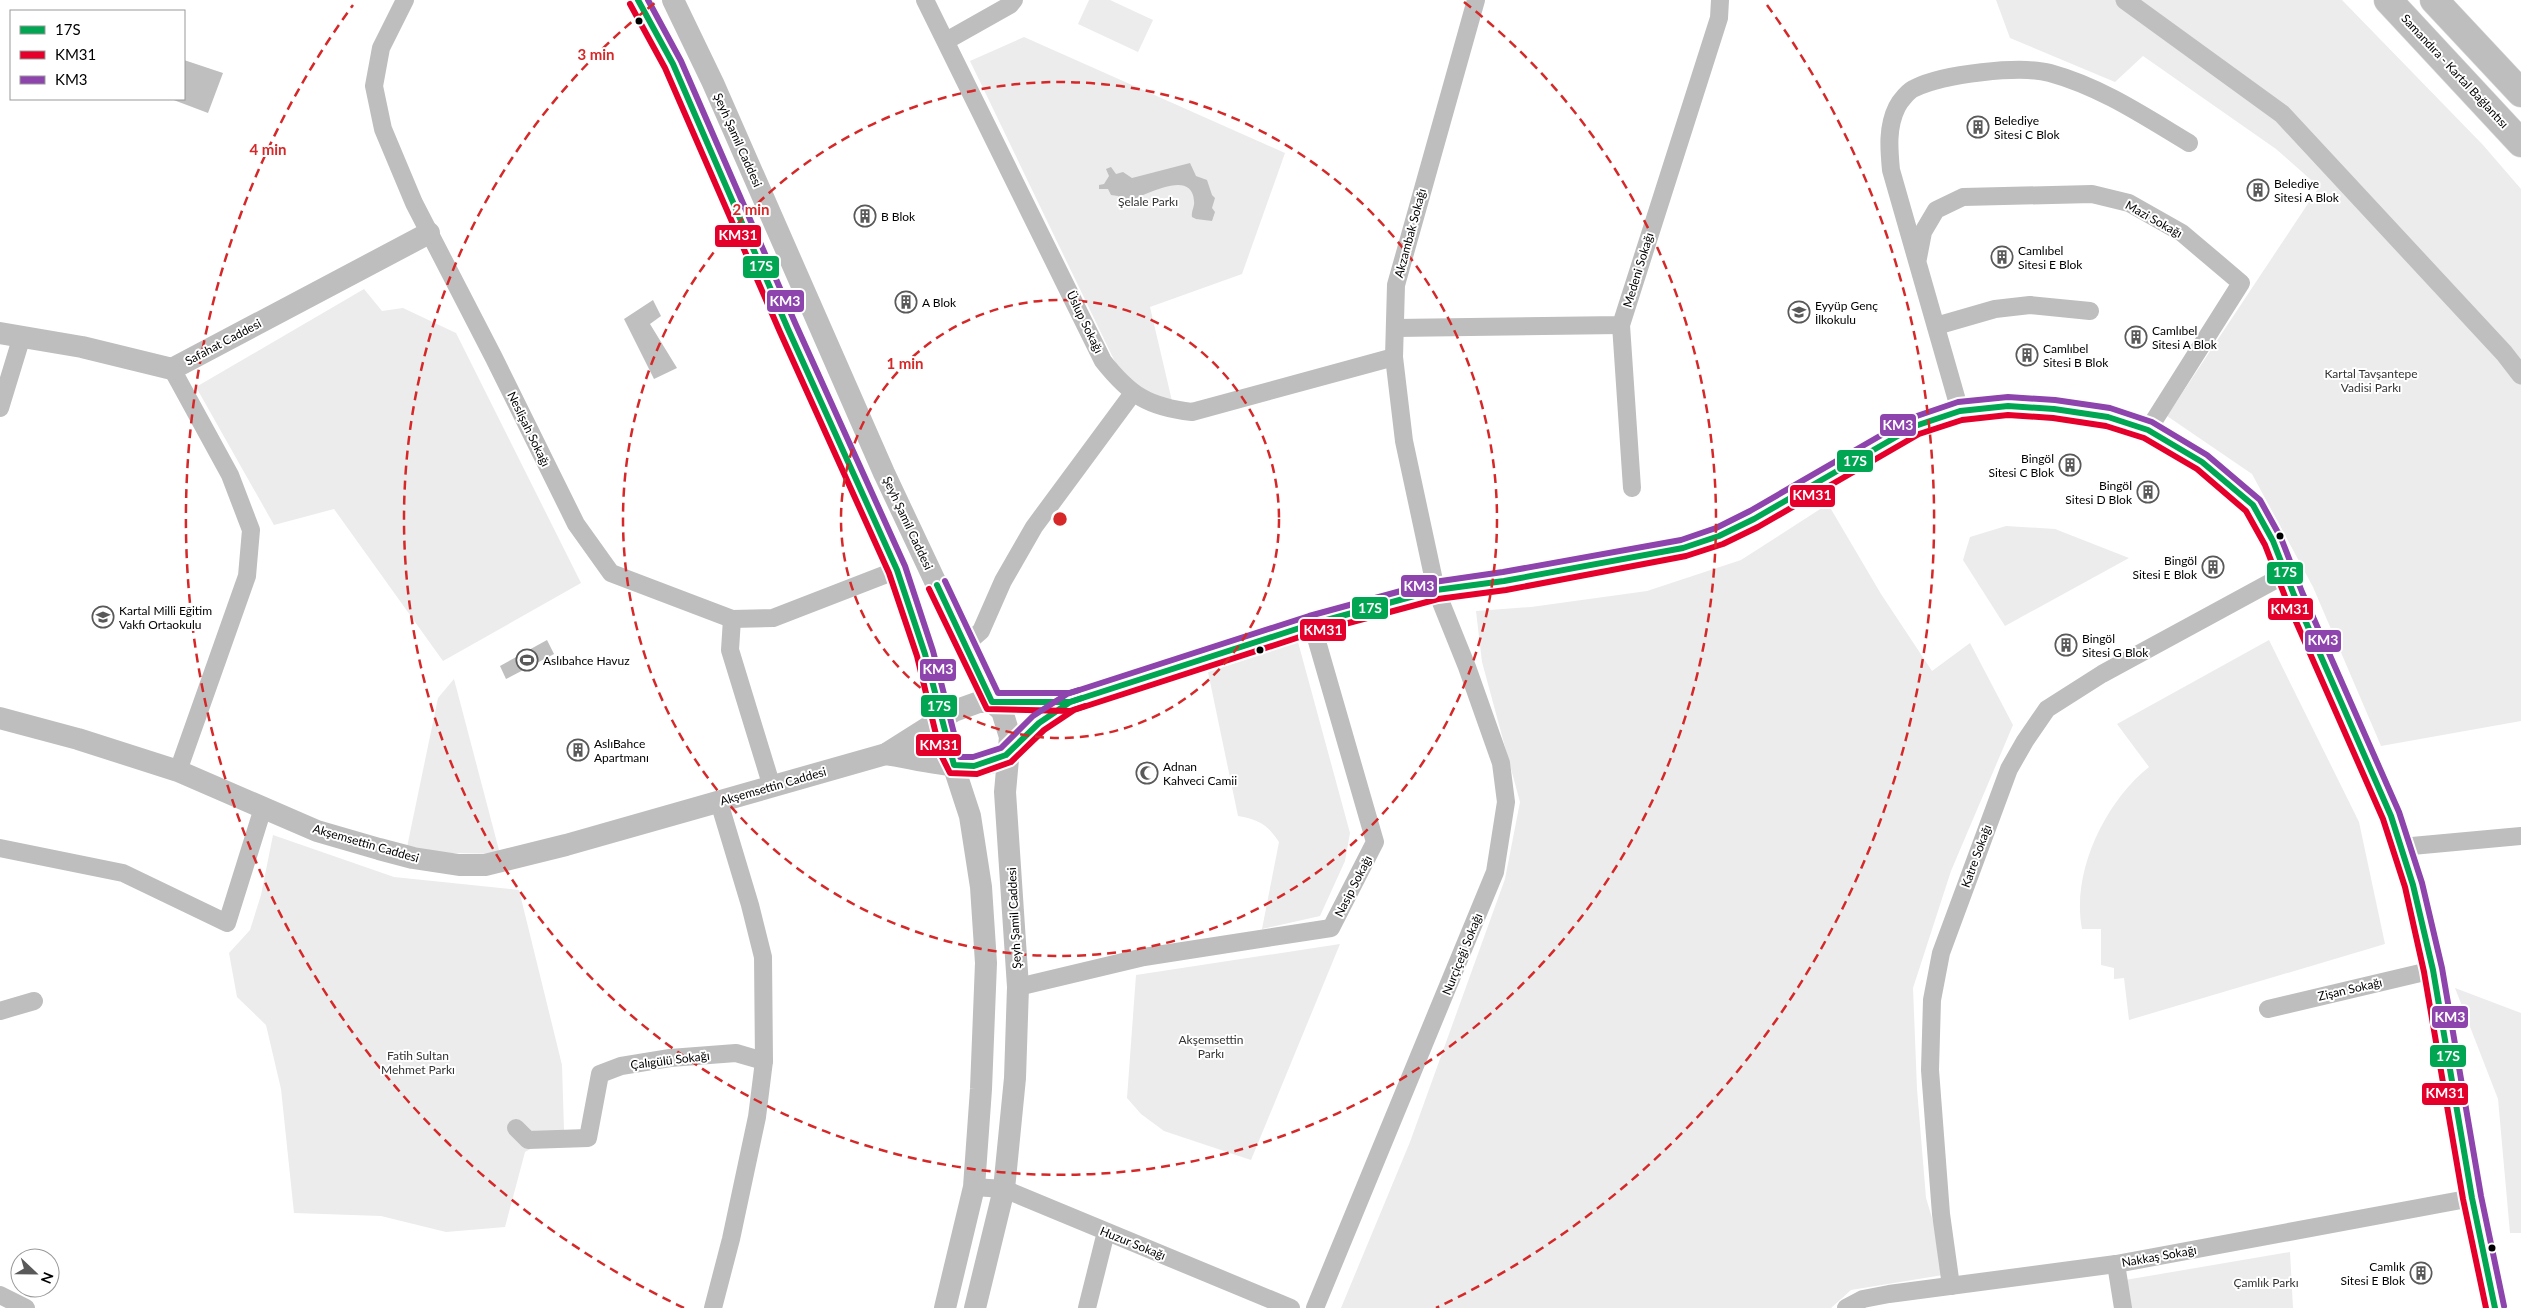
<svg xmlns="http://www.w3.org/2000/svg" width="2521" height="1308" font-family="Lato,sans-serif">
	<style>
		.green { fill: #ececec }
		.water { fill: #bfbfbf }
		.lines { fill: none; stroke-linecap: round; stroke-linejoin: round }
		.canal { stroke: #bfbfbf; stroke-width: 19 }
		.motorway-casing { stroke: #dbdbdb; stroke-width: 29 }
		.minor { stroke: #bebebe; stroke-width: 18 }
		.tertiary { stroke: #bebebe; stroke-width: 22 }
		.motorway { stroke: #bebebe; stroke-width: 28 }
		.bus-1-casing { stroke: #fff; stroke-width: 10 }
		.bus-2-casing { stroke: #fff; stroke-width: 10 }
		.bus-3-casing { stroke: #fff; stroke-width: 10 }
		.bus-1 { stroke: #00a651; stroke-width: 6 }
		.bus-2 { stroke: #e4002b; stroke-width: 6 }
		.bus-3 { stroke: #8e44ad; stroke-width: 6 }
		.ring { fill: none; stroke: #d62828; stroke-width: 2.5; stroke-dasharray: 9 6 }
		.bus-dot { fill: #000; stroke: #fff; stroke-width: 2 }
		.labels { text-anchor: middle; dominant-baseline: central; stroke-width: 4; stroke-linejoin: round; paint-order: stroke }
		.street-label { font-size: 12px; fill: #000; stroke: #fff }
		.poi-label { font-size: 12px; fill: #000; stroke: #fff; text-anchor: start }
		.park-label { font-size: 12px; fill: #333; stroke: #fff }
		.centre { fill: #d62828; stroke: #fff; stroke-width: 2.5 }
		.ring-label { font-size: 15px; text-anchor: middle; font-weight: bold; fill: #d62828; stroke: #fff; stroke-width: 4; stroke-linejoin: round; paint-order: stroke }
		.line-badge { stroke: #fff; stroke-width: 2 }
		.badge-label { font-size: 14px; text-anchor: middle; font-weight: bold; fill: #fff }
	</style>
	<rect width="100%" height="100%" fill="#fff"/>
	<g class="green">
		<path d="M1089,0H1110L1153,20L1138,52L1078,24Z"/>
		<path d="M1996,0H2342L2483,145L2521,189V721L2381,746L2313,587L2252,474L2167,416L2319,187L2276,149L2143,56L2115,82L2010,38Z"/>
		<path d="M1024,37L1285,153L1242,274L1150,307L1172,401L1143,392L1117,366L970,61Z"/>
		<path d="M364,289L382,311L403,308L456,333L581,583L443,661L334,509L274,525L196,387Z"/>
		<path d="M1828,504L1881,594L1932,671L1970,643L2013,725L1951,871L1913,988L1917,1089L1926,1198L1949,1274L1851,1290L1831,1308H1341L1410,1142L1505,879L1520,802L1482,662L1476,611L1531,607L1647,591L1741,560Z"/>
		<path d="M2006,526L2055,529L2129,558L2005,626L1963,560L1970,537Z"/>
		<path d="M2269,640L2359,822L2385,944L2129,1020L2124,978L2114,979V968L2101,965V929H2082C2071,872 2105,802 2149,767L2117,724Z"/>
		<path d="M1298,642L1350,833L1345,861L1320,916L1262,929L1279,842C1268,825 1258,819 1238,816L1208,672Z"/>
		<path d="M454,679L500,854L406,852L438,698Z"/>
		<path d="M273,835L394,877L519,890L562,1065L564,1130L525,1152L505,1227L446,1232L381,1216L294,1213L281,1089L266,1025L237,997L229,953L250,930L261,895Z"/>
		<path d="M1340,944L1251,1160L1164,1131L1141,1114L1127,1098L1136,975Z"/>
		<path d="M2455,988L2521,1013V1233H2510L2498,1099Z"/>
		<path d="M2290,1252L2293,1308H2128L2125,1280Z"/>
	</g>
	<g class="water">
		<path d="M184,60L223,73L208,113L171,99H184Z"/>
		<path d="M1190,163L1196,176L1207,180L1212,195L1215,198L1212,208L1215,212L1212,221L1196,219L1192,217C1191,211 1195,206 1194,201C1192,166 1139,199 1124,203L1118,196L1111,195L1108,189H1099V185L1104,184L1109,176L1106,169L1111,167L1116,174L1123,172L1132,178Z"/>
		<path d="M653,300L661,316L650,324L677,368L654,379L624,319Z"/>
		<path d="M547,640L554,654L506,679L500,666Z"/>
	</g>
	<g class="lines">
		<path class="canal" d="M2125,0L2282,114L2504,353L2521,375"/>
		<g class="motorway-casing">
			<g id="motorway">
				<path d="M2388,0L2521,143"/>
				<path d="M2434,0L2521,93"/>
			</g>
		</g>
		<g class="minor">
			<path d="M405,0L381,48L374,86L383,129L414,203L494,358L576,524L611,573L732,619L773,618L897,570"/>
			<path d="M925,0L1103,361C1130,395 1148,407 1192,412L1394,357"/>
			<path d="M946,41L1010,5L1014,0"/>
			<path d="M1918,258L1923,232L1936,210L1963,197L2092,194L2129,203L2182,233L2241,283L2148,430"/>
			<path d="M1621,325L1632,488"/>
			<path d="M1936,326L1995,309L2030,305L2090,311"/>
			<path d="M1395,328L1621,325L1719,18L1720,0"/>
			<path d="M172,369L230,475L251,530L247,576L178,771"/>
			<path d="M0,408L22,336"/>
			<path d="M1960,411L1891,170C1889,149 1887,127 1897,107C1900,101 1909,90 1915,88C1943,74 2020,65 2050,73C2101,87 2144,116 2189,143"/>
			<path d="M732,619L730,650L772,787"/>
			<path d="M965,645L981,631L1003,581L1034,527L1133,393"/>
			<path d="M2401,847L2521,836"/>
			<path d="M0,848L123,873L227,923L263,808"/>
			<path d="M1018,987L1144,957L1331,928L1375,842L1312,624"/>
			<path d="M2268,1009L2433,970"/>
			<path d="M0,1011L34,1001"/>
			<path d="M516,1128L528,1140L588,1138L600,1074L621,1066L670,1058L736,1053L764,1061"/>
			<path d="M974,1187L1004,1189L1291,1308"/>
			<path d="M2116,1264L2123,1308"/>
			<path d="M1951,1286L1941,1214L1930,1070L1932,1000L1941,953L2009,769L2025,741L2047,709L2102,674L2286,574"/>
			<path d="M0,1295L26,1308"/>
			<path d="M713,1308L731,1239L757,1117L764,1061L763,957L750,905L719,802"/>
			<path d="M1087,1308L1106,1232"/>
			<path d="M1315,1308L1495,872L1506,802L1501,763L1467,667L1436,590L1404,441L1394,357L1396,285L1476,0"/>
			<path d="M1846,1308L1863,1299L1889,1294L2116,1264L2472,1198"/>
		</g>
		<g class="tertiary">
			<path d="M638,0L673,64L788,329L897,570L925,654L949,752L970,816L981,887L986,963L981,1089L974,1187L945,1308"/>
			<path d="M673,0L713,83L884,473L992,702L1002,711L1010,737L1005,792L1018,987L1015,1078L1004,1189L975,1308"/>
			<path d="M0,333L82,347L172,369L429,233"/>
			<path d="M0,718L78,739L178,771L317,831L379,849L413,858L459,865H485L566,845L886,754L954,711L979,702H1070"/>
			<path d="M886,754C921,759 975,777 1006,756C1011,752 1014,745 1018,741C1034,726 1052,714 1070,702L1312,624L1436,590L1504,581L1683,548L1719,536L1754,519L1915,426L1960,411L2008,406L2054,409L2108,417L2148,430L2202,462L2253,505L2273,541L2294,595L2391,816L2413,885L2433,970L2472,1198L2495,1308"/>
		</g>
		<use href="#motorway" class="motorway"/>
		<g class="bus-1-casing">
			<g id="bus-1">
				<path d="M638,0L673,64L788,329L897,570L925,654L954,765L974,766L1006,755L1039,723L1070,702L1312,624L1436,590L1504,581L1683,548L1719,536L1754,519L1915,426L1960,411L2008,406L2054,409L2108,417L2148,430L2202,462L2253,505L2273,541L2294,595L2391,816L2413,885L2433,970L2472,1198L2495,1308"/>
				<path d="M937,585L992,702H1070L1082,698"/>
			</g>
		</g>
		<g class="bus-2-casing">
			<g id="bus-2">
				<path d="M630,4L665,68L780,332L889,573L917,656L941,755L950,773L977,774L1011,762L1044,730L1074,710L1315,632L1438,599L1506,590L1686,556L1723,544L1758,527L1919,434L1962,420L2008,415L2053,418L2106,426L2144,438L2197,469L2246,511L2265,545L2286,599L2383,819L2405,887L2424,972L2463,1199L2486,1308"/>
				<path d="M929,589L987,709L1070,711L1085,706"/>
			</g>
		</g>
		<g class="bus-3-casing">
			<g id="bus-3">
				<path d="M648,0L681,61L796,325L905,566L933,651L960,757H973L1001,748L1033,716L1067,694L1309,616L1434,582L1503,572L1681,540L1716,528L1750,511L1911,418L1958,402L2008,397L2055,400L2110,408L2152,422L2207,455L2260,500L2281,538L2302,592L2399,812L2422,883L2442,968L2481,1196L2504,1306"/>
				<path d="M945,581L998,693H1069L1079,690"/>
			</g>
		</g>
		<use href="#bus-1" class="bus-1"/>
		<use href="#bus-2" class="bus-2"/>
		<use href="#bus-3" class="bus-3"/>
	</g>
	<g class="ring">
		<circle cx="1060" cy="519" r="219"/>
		<circle cx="1060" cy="519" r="437"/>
		<path d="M1464 2A656 656 0 1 1 656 2"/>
		<path d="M684 1308A874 874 0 0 1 353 5M1767 5A874 874 0 0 1 1436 1308"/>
	</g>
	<defs>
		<g id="building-ring" transform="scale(1.125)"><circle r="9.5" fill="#fff" stroke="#595959" stroke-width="1.5"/><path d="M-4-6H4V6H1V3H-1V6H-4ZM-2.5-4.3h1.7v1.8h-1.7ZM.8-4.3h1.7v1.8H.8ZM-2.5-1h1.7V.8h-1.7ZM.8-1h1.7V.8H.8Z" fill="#595959"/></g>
		<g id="school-ring" transform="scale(1.125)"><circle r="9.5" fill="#fff" stroke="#595959" stroke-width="1.5"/><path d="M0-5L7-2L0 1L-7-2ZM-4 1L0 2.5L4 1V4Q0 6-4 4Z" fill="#595959"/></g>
		<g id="stadium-ring" transform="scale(1.125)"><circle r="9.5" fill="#fff" stroke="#595959" stroke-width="1.5"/><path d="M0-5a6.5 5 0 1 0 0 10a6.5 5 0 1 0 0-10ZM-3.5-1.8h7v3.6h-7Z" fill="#595959"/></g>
		<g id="mosque-ring" transform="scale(1.125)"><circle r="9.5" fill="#fff" stroke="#595959" stroke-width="1.5"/><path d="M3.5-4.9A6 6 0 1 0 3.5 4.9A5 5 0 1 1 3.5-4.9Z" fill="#595959"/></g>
	</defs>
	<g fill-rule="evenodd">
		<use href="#building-ring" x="1978" y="127"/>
		<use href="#building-ring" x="2258" y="190"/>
		<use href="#building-ring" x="865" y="216"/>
		<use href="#building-ring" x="2002" y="257"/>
		<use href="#building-ring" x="906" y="302"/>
		<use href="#school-ring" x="1799" y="312"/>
		<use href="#building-ring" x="2136" y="337"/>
		<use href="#building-ring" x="2027" y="355"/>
		<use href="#building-ring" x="2070" y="465"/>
		<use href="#building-ring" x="2148" y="492"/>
		<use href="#building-ring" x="2213" y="567"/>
		<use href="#school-ring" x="103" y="617"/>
		<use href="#building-ring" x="2066" y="645"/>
		<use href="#stadium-ring" x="527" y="660"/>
		<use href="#building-ring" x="578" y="750"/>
		<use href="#mosque-ring" x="1147" y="773"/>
		<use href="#building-ring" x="2421" y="1273"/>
	</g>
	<g class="bus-dot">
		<circle cx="639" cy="21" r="4.5"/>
		<circle cx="2280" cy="536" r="4.5"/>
		<circle cx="1260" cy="650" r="4.5"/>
		<circle cx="2492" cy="1248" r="4.5"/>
	</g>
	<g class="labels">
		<g class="street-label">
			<text transform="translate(2455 71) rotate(47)">Samandıra - Kartal Bağlantısı</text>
			<text transform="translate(738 140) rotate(66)">Şeyh Şamil Caddesi</text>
			<text transform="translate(2154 219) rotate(29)">Mazi Sokağı</text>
			<text transform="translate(1410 233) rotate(-75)">Akzambak Sokağı</text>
			<text transform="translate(1638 270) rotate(-73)">Medeni Sokağı</text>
			<text transform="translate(1085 322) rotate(64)">Üslup Sokağı</text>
			<text transform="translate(223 342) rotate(-28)">Safahat Caddesi</text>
			<text transform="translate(529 429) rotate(64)">Neslişah Sokağı</text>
			<text transform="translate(908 523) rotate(65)">Şeyh Şamil Caddesi</text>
			<text transform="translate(773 786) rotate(-16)">Akşemsettin Caddesi</text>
			<text transform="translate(366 843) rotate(16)">Akşemsettin Caddesi</text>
			<text transform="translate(1976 856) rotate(-70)">Katre Sokağı</text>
			<text transform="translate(1353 886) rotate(-63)">Nasip Sokağı</text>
			<text transform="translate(1014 918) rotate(-93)">Şeyh Şamil Caddesi</text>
			<text transform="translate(1462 954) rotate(-68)">Nurçiçeği Sokağı</text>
			<text transform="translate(2350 989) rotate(-13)">Zişan Sokağı</text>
			<text transform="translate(670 1060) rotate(-7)">Çalıgülü Sokağı</text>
			<text transform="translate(1133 1243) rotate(22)">Huzur Sokağı</text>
			<text transform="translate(2159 1256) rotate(-10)">Nakkaş Sokağı</text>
		</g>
		<g class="poi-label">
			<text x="1994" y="120">Belediye<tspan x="1994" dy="14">Sitesi C Blok</tspan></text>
			<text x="2274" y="183">Belediye<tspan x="2274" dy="14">Sitesi A Blok</tspan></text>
			<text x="881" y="216">B Blok</text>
			<text x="2018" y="250">Camlıbel<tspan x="2018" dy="14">Sitesi E Blok</tspan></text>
			<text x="922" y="302">A Blok</text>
			<text x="1815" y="305">Eyyüp Genç<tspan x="1815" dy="14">İlkokulu</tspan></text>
			<text x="2152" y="330">Camlıbel<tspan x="2152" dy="14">Sitesi A Blok</tspan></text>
			<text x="2043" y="348">Camlıbel<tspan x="2043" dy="14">Sitesi B Blok</tspan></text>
			<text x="2054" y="458" text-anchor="end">Bingöl<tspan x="2054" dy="14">Sitesi C Blok</tspan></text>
			<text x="2132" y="485" text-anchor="end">Bingöl<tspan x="2132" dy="14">Sitesi D Blok</tspan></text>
			<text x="2197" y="560" text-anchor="end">Bingöl<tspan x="2197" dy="14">Sitesi E Blok</tspan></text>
			<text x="119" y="610">Kartal Milli Eğitim<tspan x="119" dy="14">Vakfı Ortaokulu</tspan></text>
			<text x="2082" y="638">Bingöl<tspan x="2082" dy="14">Sitesi G Blok</tspan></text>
			<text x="543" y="660">Aslıbahce Havuz</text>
			<text x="594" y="743">AslıBahce<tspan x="594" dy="14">Apartmanı</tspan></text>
			<text x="1163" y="766">Adnan<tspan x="1163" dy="14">Kahveci Camii</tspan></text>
			<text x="2405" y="1266" text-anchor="end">Camlık<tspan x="2405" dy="14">Sitesi E Blok</tspan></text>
		</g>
		<g class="park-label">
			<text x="1148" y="201">Şelale Parkı</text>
			<text x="2371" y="373">Kartal Tavşantepe<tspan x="2371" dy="14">Vadisi Parkı</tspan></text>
			<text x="1211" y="1039">Akşemsettin<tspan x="1211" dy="14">Parkı</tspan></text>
			<text x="418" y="1055">Fatih Sultan<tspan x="418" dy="14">Mehmet Parkı</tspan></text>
			<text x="2266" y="1282">Çamlık Parkı</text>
		</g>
	</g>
	<circle cx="1060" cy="519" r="8" class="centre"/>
	<g class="ring-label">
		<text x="596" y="60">3 min</text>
		<text x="268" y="155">4 min</text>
		<text x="751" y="215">2 min</text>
		<text x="905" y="369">1 min</text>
	</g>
	<g class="line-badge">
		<rect x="714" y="224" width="48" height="24" rx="5" fill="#e4002b"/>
		<rect x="742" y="255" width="38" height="24" rx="5" fill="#00a651"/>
		<rect x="766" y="289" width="39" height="24" rx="5" fill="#8e44ad"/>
		<rect x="1879" y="413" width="38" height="24" rx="5" fill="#8e44ad"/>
		<rect x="1836" y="449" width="38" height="24" rx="5" fill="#00a651"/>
		<rect x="1789" y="484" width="47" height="24" rx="5" fill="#e4002b"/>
		<rect x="2266" y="561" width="38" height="24" rx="5" fill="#00a651"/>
		<rect x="1400" y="574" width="38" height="24" rx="5" fill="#8e44ad"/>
		<rect x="1351" y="596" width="38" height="24" rx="5" fill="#00a651"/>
		<rect x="2267" y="597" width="47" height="24" rx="5" fill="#e4002b"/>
		<rect x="1299" y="618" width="48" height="24" rx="5" fill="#e4002b"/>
		<rect x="2304" y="629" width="38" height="24" rx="5" fill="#8e44ad"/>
		<rect x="919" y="658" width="38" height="24" rx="5" fill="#8e44ad"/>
		<rect x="920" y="694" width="38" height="24" rx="5" fill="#00a651"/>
		<rect x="915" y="733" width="47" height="24" rx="5" fill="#e4002b"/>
		<rect x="2431" y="1005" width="38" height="24" rx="5" fill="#8e44ad"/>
		<rect x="2429" y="1044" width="38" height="24" rx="5" fill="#00a651"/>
		<rect x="2421" y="1082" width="48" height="24" rx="5" fill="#e4002b"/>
	</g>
	<g class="badge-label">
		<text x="738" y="240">KM31</text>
		<text x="761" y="271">17S</text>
		<text x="785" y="306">KM3</text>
		<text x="1898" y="430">KM3</text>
		<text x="1855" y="466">17S</text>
		<text x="1812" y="500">KM31</text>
		<text x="2285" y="577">17S</text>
		<text x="1419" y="591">KM3</text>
		<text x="1370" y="613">17S</text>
		<text x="2290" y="614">KM31</text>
		<text x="1323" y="635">KM31</text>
		<text x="2323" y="645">KM3</text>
		<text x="938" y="674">KM3</text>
		<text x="939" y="711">17S</text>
		<text x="939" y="750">KM31</text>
		<text x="2450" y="1022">KM3</text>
		<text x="2448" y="1061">17S</text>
		<text x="2445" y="1098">KM31</text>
	</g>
	<rect x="10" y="10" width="175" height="90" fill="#ffffff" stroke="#999999"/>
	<rect x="20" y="26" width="25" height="8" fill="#00a651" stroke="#999999"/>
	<text x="55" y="35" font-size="15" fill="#000000">17S</text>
	<rect x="20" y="51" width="25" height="8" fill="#e4002b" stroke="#999999"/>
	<text x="55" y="60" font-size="15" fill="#000000">KM31</text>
	<rect x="20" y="76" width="25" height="8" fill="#8e44ad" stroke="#999999"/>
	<text x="55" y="85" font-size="15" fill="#000000">KM3</text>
	<g transform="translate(35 1273) rotate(112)"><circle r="24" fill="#ffffff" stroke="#999999"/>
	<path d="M0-4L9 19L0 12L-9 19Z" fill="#595959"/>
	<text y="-8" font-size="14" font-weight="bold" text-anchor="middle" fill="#000000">N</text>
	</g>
</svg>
